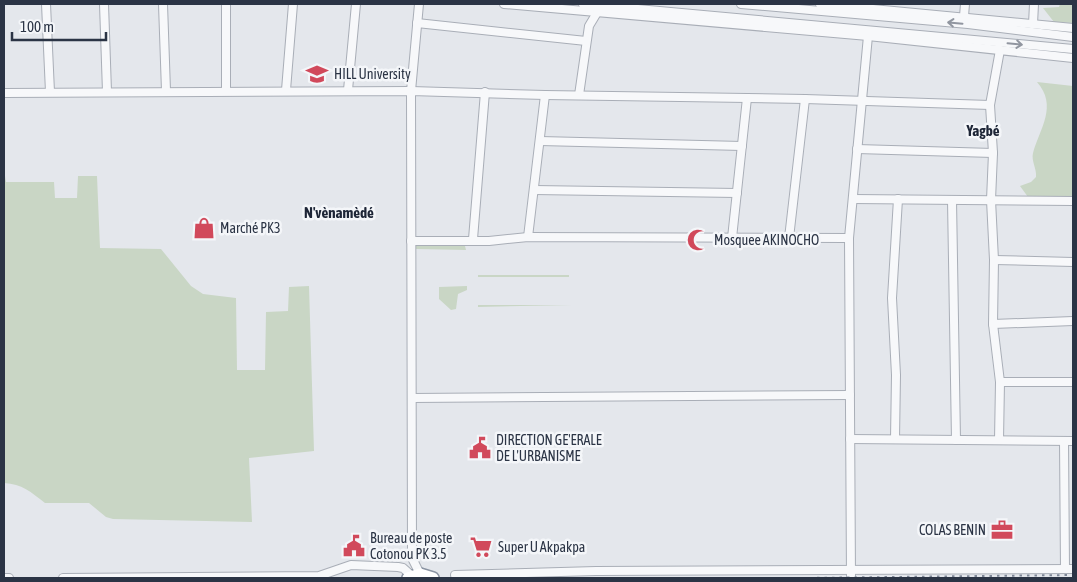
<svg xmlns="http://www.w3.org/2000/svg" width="1077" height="582" font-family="'Asap Condensed',sans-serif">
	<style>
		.green { fill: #c9d6c5 }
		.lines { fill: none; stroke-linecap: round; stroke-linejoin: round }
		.minor-casing { stroke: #a9aeb7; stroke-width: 10 }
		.highway-casing { stroke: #8b94a3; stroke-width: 14 }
		.minor { stroke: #f7f8fa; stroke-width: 8 }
		.highway { stroke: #fff; stroke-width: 11 }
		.rail { stroke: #7d8696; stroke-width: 2; stroke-dasharray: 2.5 5; stroke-linecap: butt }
		.oneway { stroke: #9196a0 }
		.labels { text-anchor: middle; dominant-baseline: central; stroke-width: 5; stroke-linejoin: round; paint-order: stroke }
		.poi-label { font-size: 14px; fill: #2b3445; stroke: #f4f6f9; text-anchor: start }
		.neighbourhood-label { font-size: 15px; font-weight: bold; fill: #1d2536; stroke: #f4f6f9 }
	</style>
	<rect width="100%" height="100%" fill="#e4e7ec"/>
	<g class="green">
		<path d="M1060,4H1073V23L1054,22L1043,8L1059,7Z"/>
		<path d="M1037,82L1073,86V196L1028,197L1020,186L1031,182L1036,177C1037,169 1031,161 1033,153C1040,128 1058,106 1037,82Z"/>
		<path d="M4,170L6,182H54L55,198H77L78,176H97L100,248L161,249L191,286L203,294L236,298L237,370H265L266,312L288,311L289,287L309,286L314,451L249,458L252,522L113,519L106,517L89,503H45C31,492 22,484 4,483Z"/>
		<path d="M416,246H465L466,250L416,249Z"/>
		<rect x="478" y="275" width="91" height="2"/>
		<path d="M467,286V290L458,294L456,309L451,310L439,299V287Z"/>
		<path d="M478,305H572L478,307Z"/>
	</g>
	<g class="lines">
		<g class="minor-casing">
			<g id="minor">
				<path d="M46,4L50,92"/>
				<path d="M104,4L107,92"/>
				<path d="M163,4L166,91"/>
				<path d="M226,4V90"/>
				<path d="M419,4L411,91L412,558L420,574"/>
				<path d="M504,4L868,36L1073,58"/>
				<path d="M583,4L1073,49"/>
				<path d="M741,4L968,24L1073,37"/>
				<path d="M820,4L1073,28"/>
				<path d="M964,16L965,4"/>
				<path d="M417,23L586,41"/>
				<path d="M1033,24L1034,4"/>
				<path d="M286,90L293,4"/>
				<path d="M348,90L356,4"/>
				<path d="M4,93L411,91L545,95L805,99L990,105"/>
				<path d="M579,95L589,26L598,11"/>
				<path d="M540,141L742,146"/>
				<path d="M857,149L993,153"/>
				<path d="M534,190L737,193"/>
				<path d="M853,199L1073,201"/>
				<path d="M952,200L956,440"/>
				<path d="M528,237L545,95"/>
				<path d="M732,238L747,98"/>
				<path d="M789,238L805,99"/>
				<path d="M473,239L485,92"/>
				<path d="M411,241H489L528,237L849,238"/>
				<path d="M994,260L1073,262"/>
				<path d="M993,324L1073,321"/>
				<path d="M1000,382H1073"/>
				<path d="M412,398L850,395"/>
				<path d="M850,439L1073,441"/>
				<path d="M895,439L896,375L892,298L898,199"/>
				<path d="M999,440L1000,382L993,324L994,260L991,200L993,153L990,105L1000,50"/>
				<path d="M1064,441L1065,569"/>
				<path d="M455,575L596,571L1073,569"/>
				<path d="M4,578H9"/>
				<path d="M63,578L319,576L351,565L398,567L403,568L412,576"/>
				<path d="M851,578L849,238L868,36"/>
			</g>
		</g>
		<g class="highway-casing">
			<path id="highway" d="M408,578L420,574L433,578"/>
		</g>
		<use href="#minor" class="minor"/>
		<use href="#highway" class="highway"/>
		<path class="rail" d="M802,578L1073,575"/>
	</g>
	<defs><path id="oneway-shaft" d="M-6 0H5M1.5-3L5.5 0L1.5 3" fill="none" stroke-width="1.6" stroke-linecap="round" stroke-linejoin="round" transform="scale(1.25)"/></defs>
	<g class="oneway">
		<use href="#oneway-shaft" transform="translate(955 23) rotate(-175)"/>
		<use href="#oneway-shaft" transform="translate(1015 44) rotate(6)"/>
	</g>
	<defs>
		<g id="university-bare" transform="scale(1.725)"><path d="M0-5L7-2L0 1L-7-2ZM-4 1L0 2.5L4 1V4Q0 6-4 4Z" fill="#d1495b" stroke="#f4f6f9" stroke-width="2.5" paint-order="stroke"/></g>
		<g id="shop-bare" transform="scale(1.725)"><path d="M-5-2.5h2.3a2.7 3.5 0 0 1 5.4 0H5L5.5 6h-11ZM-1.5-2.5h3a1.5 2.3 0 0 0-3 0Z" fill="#d1495b" stroke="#f4f6f9" stroke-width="2.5" paint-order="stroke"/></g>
		<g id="mosque-bare" transform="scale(1.725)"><path d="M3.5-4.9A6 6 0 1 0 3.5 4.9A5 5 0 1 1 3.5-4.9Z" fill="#d1495b" stroke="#f4f6f9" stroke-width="2.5" paint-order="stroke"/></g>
		<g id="civic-bare" transform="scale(1.725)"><path d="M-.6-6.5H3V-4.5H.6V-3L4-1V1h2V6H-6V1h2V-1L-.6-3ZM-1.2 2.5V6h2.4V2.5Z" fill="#d1495b" stroke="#f4f6f9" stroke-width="2.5" paint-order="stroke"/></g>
		<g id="office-bare" transform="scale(1.725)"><path d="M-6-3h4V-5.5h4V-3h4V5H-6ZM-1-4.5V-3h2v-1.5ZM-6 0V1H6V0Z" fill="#d1495b" stroke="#f4f6f9" stroke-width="2.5" paint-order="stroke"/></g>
		<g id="supermarket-bare" transform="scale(1.725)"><path d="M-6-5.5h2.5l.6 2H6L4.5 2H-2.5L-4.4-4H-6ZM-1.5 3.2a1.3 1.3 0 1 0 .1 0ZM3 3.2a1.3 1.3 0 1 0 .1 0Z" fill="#d1495b" stroke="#f4f6f9" stroke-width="2.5" paint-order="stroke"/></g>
	</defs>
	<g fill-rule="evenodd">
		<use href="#university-bare" x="317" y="74"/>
		<use href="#shop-bare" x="204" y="228"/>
		<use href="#mosque-bare" x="698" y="240"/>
		<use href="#civic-bare" x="480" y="448"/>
		<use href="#office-bare" x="1002" y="530"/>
		<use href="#civic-bare" x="354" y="546"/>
		<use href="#supermarket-bare" x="481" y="547"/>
	</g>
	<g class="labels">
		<g class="poi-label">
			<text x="334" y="74">HILL University</text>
			<text x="220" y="228">Marché PK3</text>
			<text x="714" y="240">Mosquee AKINOCHO</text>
			<text x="496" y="440">DIRECTION GE'ERALE<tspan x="496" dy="16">DE L'URBANISME</tspan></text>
			<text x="986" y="530" text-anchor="end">COLAS BENIN</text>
			<text x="370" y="538">Bureau de poste<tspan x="370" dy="16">Cotonou PK 3.5</tspan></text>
			<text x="498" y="547">Super U Akpakpa</text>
		</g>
		<g class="neighbourhood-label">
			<text x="983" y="130">Yagbé</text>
			<text x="339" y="212">N'vènamèdé</text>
		</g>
	</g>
	<rect width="1077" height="582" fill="none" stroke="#2b3445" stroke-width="10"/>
	<path d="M12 32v8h94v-8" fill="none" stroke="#2b3445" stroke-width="2.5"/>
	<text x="20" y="32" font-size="15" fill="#2b3445" stroke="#f4f6f9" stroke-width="4" paint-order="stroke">100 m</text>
</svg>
